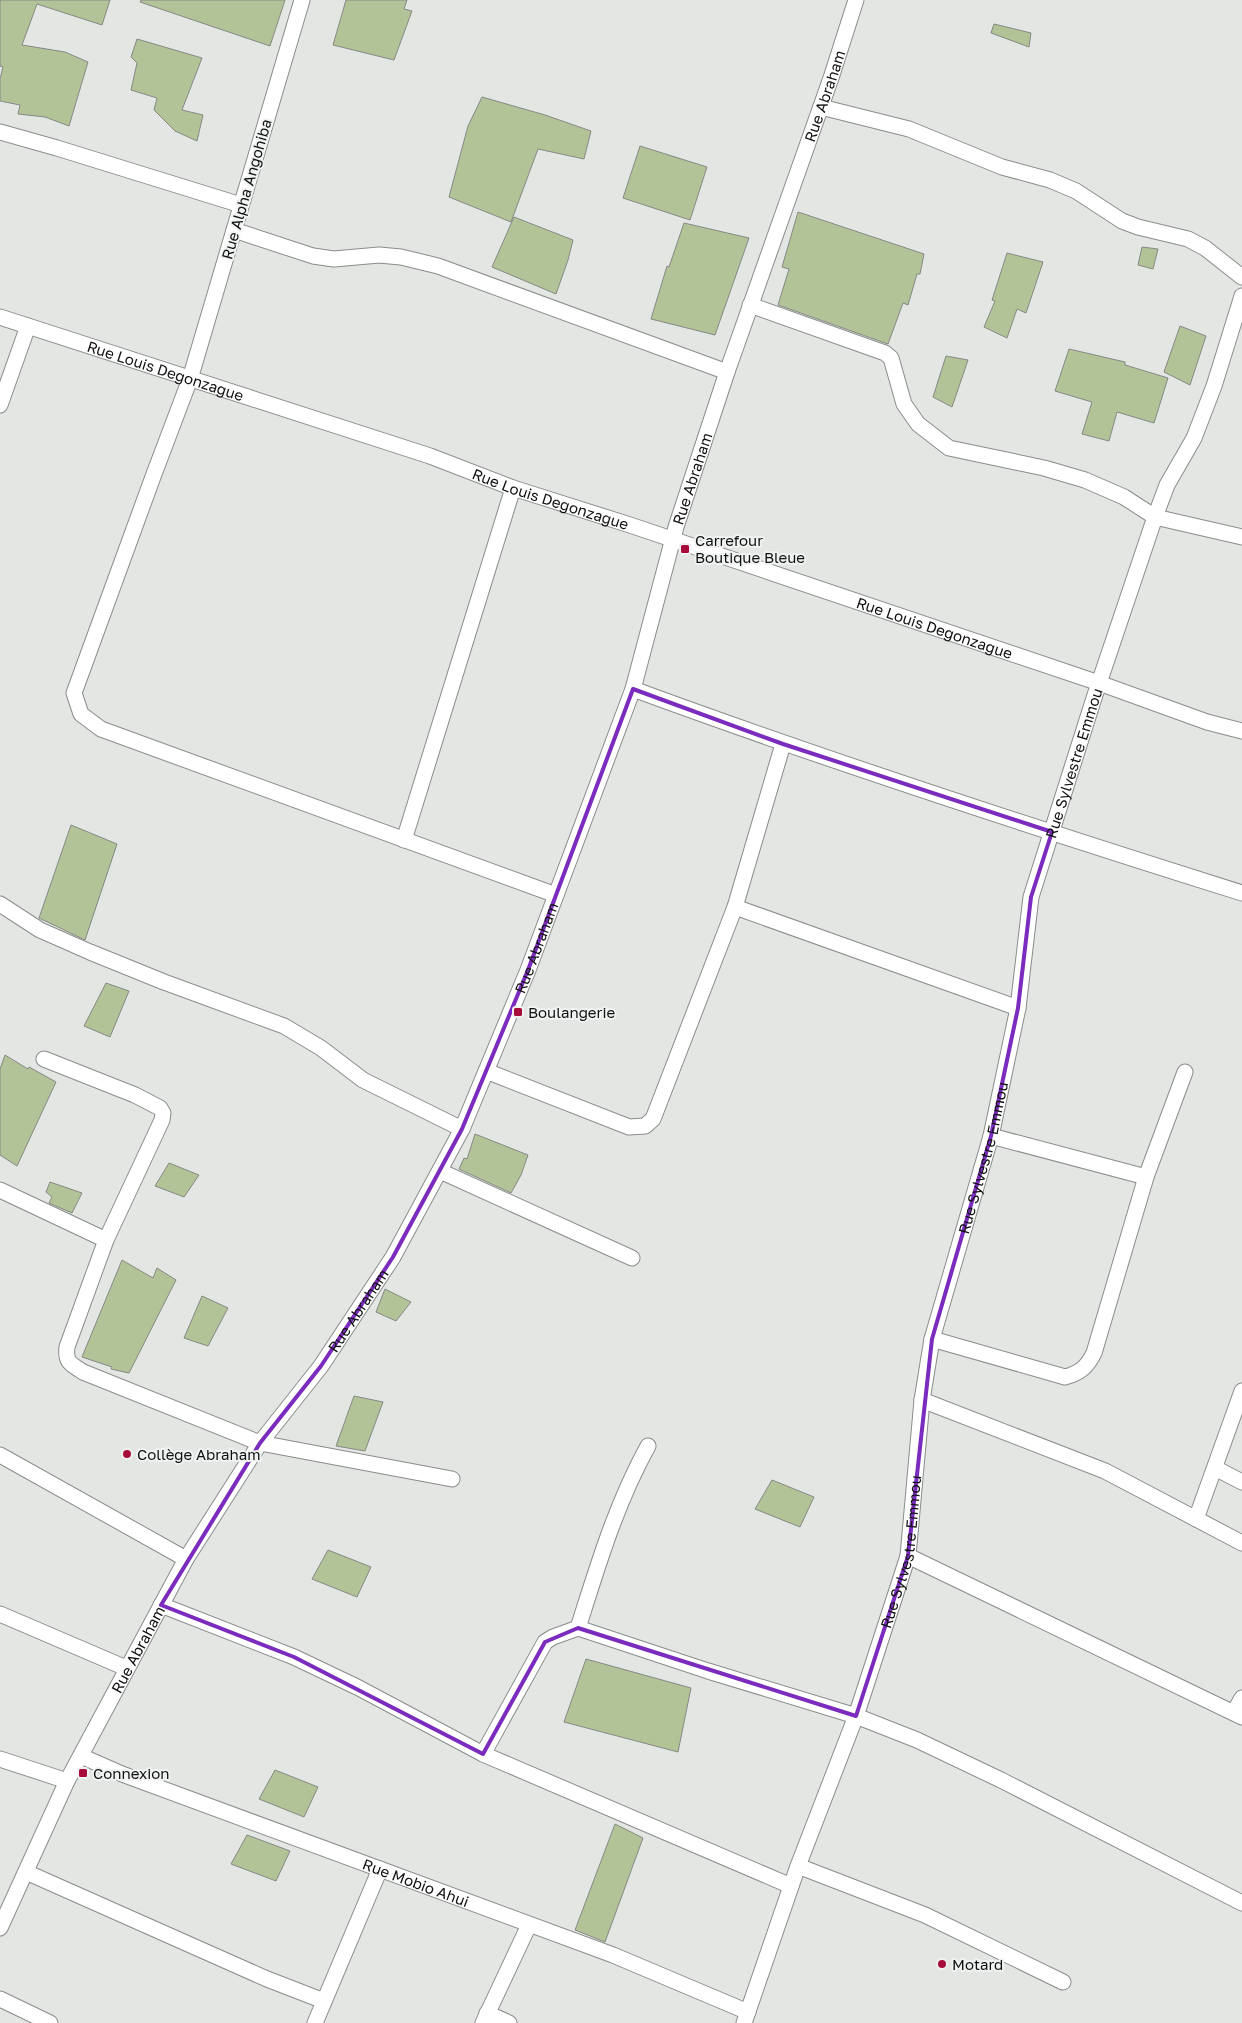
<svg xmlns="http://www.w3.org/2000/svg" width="1242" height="2023" font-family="'Golos Text',sans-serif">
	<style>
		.building { fill: #b2c397; stroke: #878885 }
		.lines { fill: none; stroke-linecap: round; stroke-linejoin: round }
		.minor-casing { stroke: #8a8d8b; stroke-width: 17 }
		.minor { stroke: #fff; stroke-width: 15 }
		.marked { fill: none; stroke: #7b2cbf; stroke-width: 4; stroke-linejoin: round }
		.poi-dot { fill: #a60d39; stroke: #f0f3f1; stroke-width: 2 }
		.labels { text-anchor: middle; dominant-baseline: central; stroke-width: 4; stroke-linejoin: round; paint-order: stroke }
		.street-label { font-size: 15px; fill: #101110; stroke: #f0f3f1 }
		.poi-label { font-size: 15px; fill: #101110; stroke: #f0f3f1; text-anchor: start }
	</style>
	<rect width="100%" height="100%" fill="#e3e6e3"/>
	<g class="building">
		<path d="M0,0H110L102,25L37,4L22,45L65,52L88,62L69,126L45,117L18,114L20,105L0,101V79L3,67L0,66Z"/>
		<path d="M141,0H285L270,46L140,2Z"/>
		<path d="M346,0H407L404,9L412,11L394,60L333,45Z"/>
		<path d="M994,24L1031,33L1029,47L991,33Z"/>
		<path d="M137,39L202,58L182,110L203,115L197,141L175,131L154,110L157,98L131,90L137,63L131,57Z"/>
		<path d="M482,97L545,115L591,131L584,159L538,149L511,222L449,197L468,126Z"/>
		<path d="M640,146L707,167L690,220L623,198Z"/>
		<path d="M798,212L924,254L920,274H917L908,305L903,303L888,344L778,305L789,269L782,267Z"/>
		<path d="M514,217L573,240L568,260L556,294L492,267Z"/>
		<path d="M684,223L749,238L715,335L651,319L667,266L669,267Z"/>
		<path d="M1142,247L1158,249L1153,269L1138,265Z"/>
		<path d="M1007,253L1043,262L1026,313L1017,309L1007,338L984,327L995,301L992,300Z"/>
		<path d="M1180,326L1206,336L1190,385L1164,372Z"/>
		<path d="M1069,349L1125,362V365L1168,378L1154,423L1117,412L1109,441L1082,434L1092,402L1055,391Z"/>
		<path d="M946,356L968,360L952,407L933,397Z"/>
		<path d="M71,825L117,844L85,940L39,918Z"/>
		<path d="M106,983L129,991L110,1037L84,1026Z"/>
		<path d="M5,1055L28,1069L29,1067L56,1082L17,1166L0,1155V1069Z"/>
		<path d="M475,1134L528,1155L521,1175L511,1193L459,1169L464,1158L467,1159Z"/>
		<path d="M169,1163L199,1175L184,1197L155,1186Z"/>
		<path d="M50,1182L82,1193L72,1213L49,1203L52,1197L46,1192Z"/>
		<path d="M122,1260L153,1278L157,1268L176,1280L129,1373L111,1369L112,1367L82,1357Z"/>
		<path d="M385,1289L411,1302L396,1321L376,1312Z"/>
		<path d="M202,1296L228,1308L208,1346L184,1338Z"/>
		<path d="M354,1396L383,1402L365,1451L336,1446Z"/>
		<path d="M772,1480L814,1497L800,1527L755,1509Z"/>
		<path d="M328,1550L371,1567L357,1597L312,1579Z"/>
		<path d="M586,1659L691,1688L678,1752L564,1722Z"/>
		<path d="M275,1770L318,1787L304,1817L259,1799Z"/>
		<path d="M615,1824L643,1838L605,1942L575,1930Z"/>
		<path d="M247,1835L290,1851L276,1881L231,1864Z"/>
	</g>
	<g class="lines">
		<g class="minor-casing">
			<g id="minor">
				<path d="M302,0L190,379L154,474L74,693L81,714L101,729L556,895"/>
				<path d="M821,107L909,129L1002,167L1050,180L1076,191L1122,221L1138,227L1188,239L1205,248L1242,277"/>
				<path d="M0,132L57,148L241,205"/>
				<path d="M234,230L313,256L334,259L379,255L401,257L438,266L727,372"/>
				<path d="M750,305L885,353L891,358L904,404L918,424L949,448L1044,468L1085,480L1124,497L1155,517L1242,537"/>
				<path id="s1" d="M0,317L430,456L513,488L630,525L1099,683L1207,722L1242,731"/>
				<path d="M0,405L28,326"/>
				<path d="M633,689C834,763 1038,829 1242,893"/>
				<path d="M404,840L513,488"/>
				<path d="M0,904L40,930L90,952L164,982L284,1026L321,1048L363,1080L462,1129"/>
				<path d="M735,907L1018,1008"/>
				<path d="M44,1059L135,1095L160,1108L163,1113L162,1120L106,1240L67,1347C65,1363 71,1364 83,1372L260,1443L452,1479"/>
				<path d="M486,1071L629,1127L645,1126L653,1119L735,907L783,744"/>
				<path d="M991,1136L1146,1177"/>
				<path d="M440,1171L632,1258"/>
				<path d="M0,1190L106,1240"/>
				<path d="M932,1339L1065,1377C1080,1373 1087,1367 1094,1353L1146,1177L1185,1072"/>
				<path d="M922,1400L1105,1471L1242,1543"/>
				<path d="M0,1455L186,1559"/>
				<path d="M1215,1468L1242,1482"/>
				<path d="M1196,1519L1242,1391"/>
				<path d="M908,1556L1242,1717"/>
				<path d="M161,1605L294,1657L357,1687L483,1754L791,1886"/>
				<path d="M0,1614L126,1668"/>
				<path d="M578,1628C598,1565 616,1504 648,1446"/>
				<path d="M1234,1712L1242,1698"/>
				<path d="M483,1754L545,1642L553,1637L578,1628L708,1671L856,1716L917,1740L1001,1780L1242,1903"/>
				<path id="s2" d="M81,1756L122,1774L613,1955L748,2012"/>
				<path d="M0,1759L67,1781"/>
				<path d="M798,1866L925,1915L1063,1982"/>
				<path d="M26,1872L267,1979L324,2001"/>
				<path id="s3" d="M0,1928L67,1781L186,1559L260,1443L321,1366L393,1257L462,1129L528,970L633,689L676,527L727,372L831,78L856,0"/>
				<path d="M0,1999L50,2023"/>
				<path d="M487,2013L509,2023"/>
				<path d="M315,2023L380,1869"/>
				<path d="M483,2023L529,1925"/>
				<path id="s4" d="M744,2023L798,1866L856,1716L908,1556L922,1400L932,1339L991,1136L1018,1008L1031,897L1094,698L1155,517L1167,485L1194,438L1214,386L1242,296"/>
			</g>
		</g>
		<use href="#minor" class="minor"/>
	</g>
	<path class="marked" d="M633,689L783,744L1052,832L1031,897L1018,1008L991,1136L932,1339L908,1556L856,1716L578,1628L545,1642L483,1754L294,1657L161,1605L260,1443L321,1366L393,1257L462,1129L528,970Z"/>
	<g class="poi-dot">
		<rect x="680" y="544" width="10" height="10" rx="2.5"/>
		<rect x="513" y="1007" width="10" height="10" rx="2.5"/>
		<circle cx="127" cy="1454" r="5"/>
		<rect x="78" y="1768" width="10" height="10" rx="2.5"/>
		<circle cx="942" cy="1964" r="5"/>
	</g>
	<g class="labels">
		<g class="street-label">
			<text stroke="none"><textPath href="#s3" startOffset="2021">Rue Abraham</textPath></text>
			<text transform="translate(246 189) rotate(-74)">Rue Alpha Angohiba</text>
			<text stroke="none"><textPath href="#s1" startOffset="174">Rue Louis Degonzague</textPath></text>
			<text stroke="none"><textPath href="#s3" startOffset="1616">Rue Abraham</textPath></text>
			<text stroke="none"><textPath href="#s1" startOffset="580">Rue Louis Degonzague</textPath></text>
			<text stroke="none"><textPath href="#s1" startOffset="985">Rue Louis Degonzague</textPath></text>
			<text stroke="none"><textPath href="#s4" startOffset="1308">Rue Sylvestre Emmou</textPath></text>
			<text stroke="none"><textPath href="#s3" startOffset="1121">Rue Abraham</textPath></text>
			<text stroke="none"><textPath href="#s4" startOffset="902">Rue Sylvestre Emmou</textPath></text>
			<text stroke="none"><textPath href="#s3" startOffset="716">Rue Abraham</textPath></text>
			<text stroke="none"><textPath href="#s4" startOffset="498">Rue Sylvestre Emmou</textPath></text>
			<text stroke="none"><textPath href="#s3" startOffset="311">Rue Abraham</textPath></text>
			<text stroke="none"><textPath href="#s2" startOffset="358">Rue Mobio Ahui</textPath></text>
		</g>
		<g class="poi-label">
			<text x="695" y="540">Carrefour<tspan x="695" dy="17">Boutique Bleue</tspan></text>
			<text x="528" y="1012">Boulangerie</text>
			<text x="137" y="1454">Collège Abraham</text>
			<text x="93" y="1773">Connexion</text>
			<text x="952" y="1964">Motard</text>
		</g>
	</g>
</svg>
